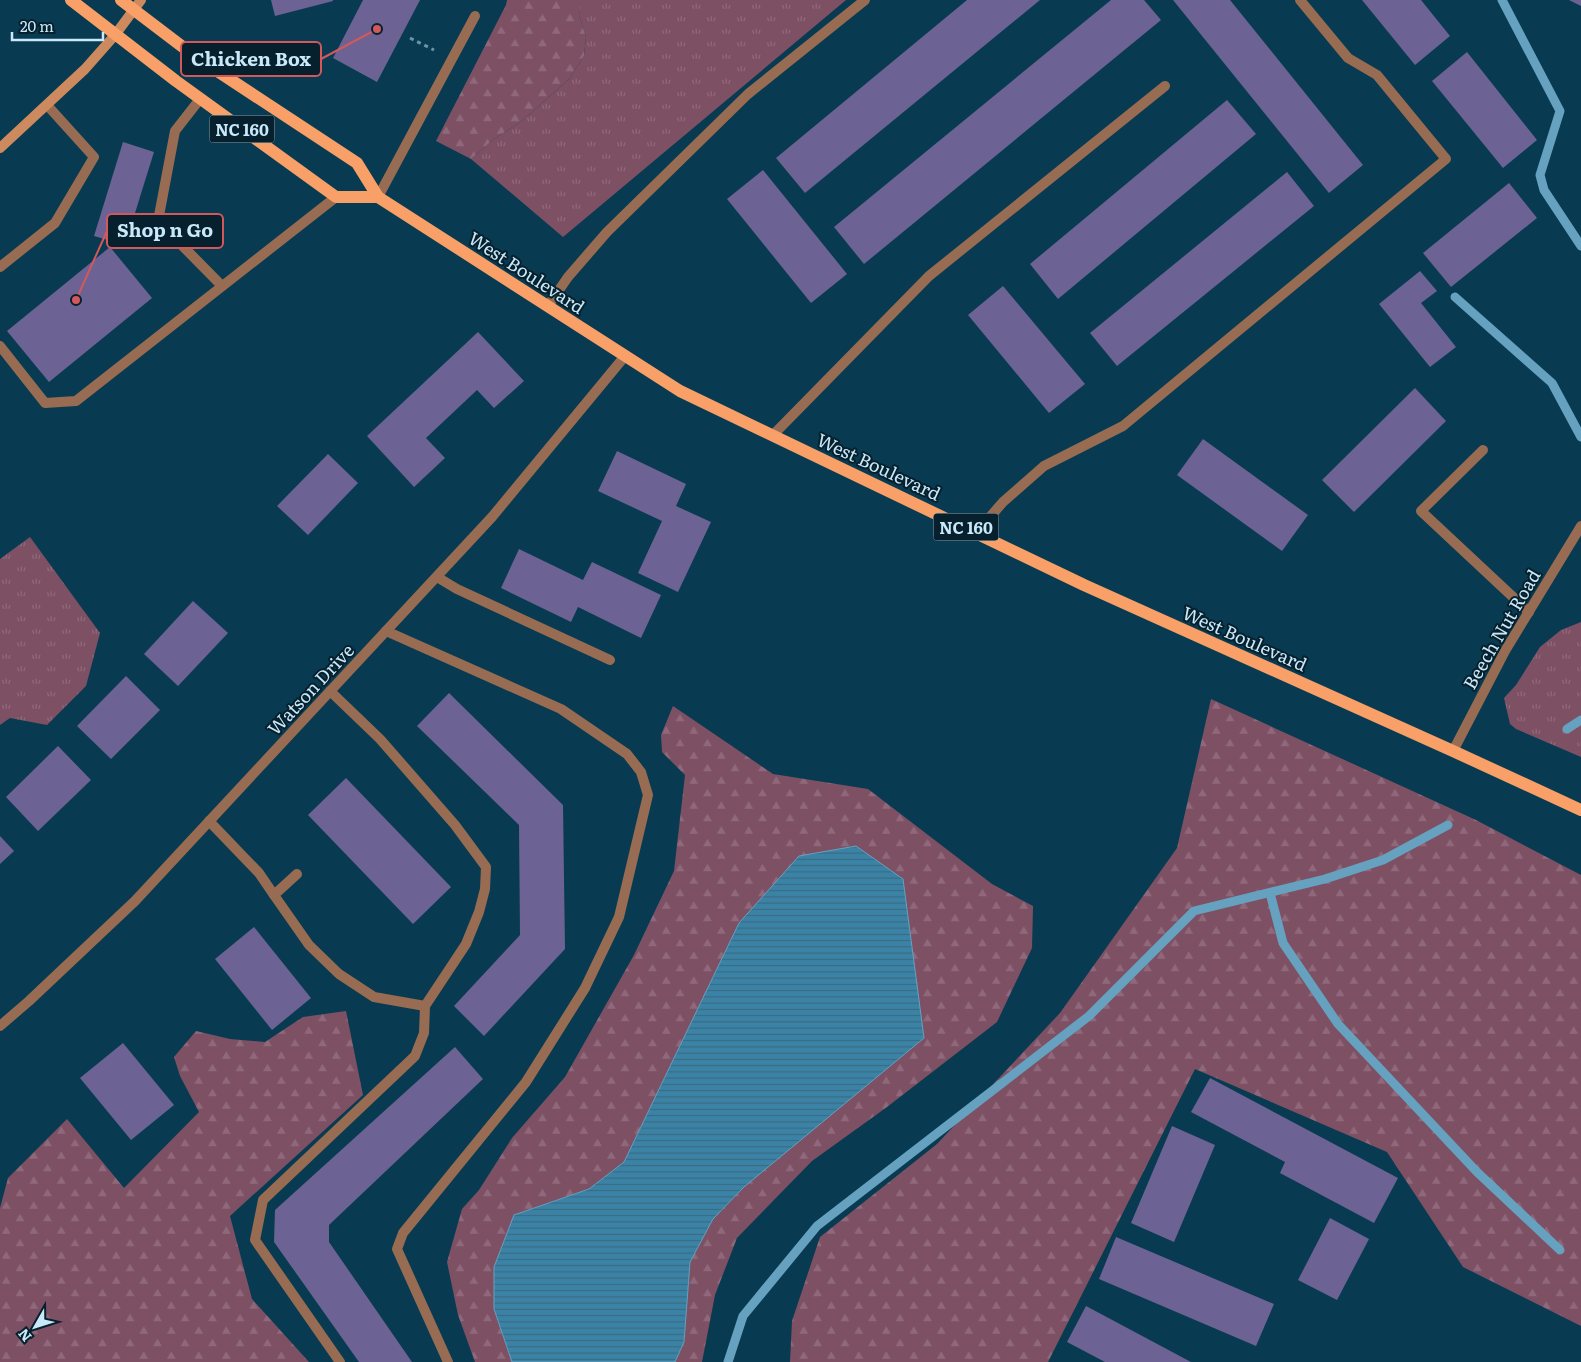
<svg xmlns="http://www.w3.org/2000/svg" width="1581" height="1362" font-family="Literata,serif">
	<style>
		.grass { fill: url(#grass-tufts) }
		.forest { fill: url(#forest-firs) }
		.water { fill: url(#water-rules); stroke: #66a1bf }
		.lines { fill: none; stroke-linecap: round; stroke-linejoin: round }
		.stream { stroke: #66a1bf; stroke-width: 9 }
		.building { fill: #6c6294 }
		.path { stroke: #6c95a8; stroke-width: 3; stroke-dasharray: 4 4; stroke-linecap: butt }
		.service { stroke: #976c52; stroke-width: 10 }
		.minor { stroke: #976c52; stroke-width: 10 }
		.secondary { stroke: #ce8a5f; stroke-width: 10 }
		.primary { stroke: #f8a067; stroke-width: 12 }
		.labels { text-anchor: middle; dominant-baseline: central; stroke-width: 4; stroke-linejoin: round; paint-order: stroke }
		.shield { fill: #06202d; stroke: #8eacbc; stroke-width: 1 }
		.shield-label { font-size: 16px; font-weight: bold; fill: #c9e8f9 }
		.street-label { font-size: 18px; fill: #c9e8f9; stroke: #06202d }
		.leader { fill: none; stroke: #d3585c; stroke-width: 2 }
		.callout-dot { fill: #d3585c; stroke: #06202d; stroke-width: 2 }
		.callout { fill: #06202d; stroke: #d3585c; stroke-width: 2 }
		.callout-label { font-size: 19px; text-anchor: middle; font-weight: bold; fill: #c9e8f9 }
	</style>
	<defs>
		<pattern id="grass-tufts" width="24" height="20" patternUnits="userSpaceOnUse" patternTransform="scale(1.25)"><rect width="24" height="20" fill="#7e5064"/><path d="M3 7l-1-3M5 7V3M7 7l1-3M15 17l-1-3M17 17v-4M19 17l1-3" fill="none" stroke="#8f697b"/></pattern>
		<pattern id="forest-firs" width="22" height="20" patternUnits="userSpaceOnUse" patternTransform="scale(1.25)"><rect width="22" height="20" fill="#7e5064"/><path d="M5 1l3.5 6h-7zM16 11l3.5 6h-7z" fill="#8f697b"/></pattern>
		<pattern id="water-rules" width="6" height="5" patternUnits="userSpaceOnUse" patternTransform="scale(1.25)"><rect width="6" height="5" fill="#3b83a6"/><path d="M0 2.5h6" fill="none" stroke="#3b6b82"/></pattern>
	</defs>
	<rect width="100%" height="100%" fill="#083b51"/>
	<g class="grass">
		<path d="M581,0H846L563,237L471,159L494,139L522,121L569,79L584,56L586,37L579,15Z"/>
		<path d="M30,537L100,633L86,686L47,725L10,718L0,725V559Z"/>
		<path d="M1581,622V757L1516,729L1510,724L1504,698L1516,685L1540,647L1561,630Z"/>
	</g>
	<g class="forest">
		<path d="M507,0H582L579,15L586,37L584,56L569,79L522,121L494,139L471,159L436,141L506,5Z"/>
		<path d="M1211,699L1476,820L1581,875V1326L1463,1267L1387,1152L1195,1069L1048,1362H790L792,1321L820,1237L937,1144L1060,1013L1177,848Z"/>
		<path d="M673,706L773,774L868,789L992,884L1033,906L1032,948L997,1022L887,1107L812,1161L737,1238L715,1295L702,1362H675L684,1342L690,1262L713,1219L744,1187L739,923L624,1162L589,1189L514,1215L494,1268V1309L512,1362H475L458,1315L447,1262L462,1209L479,1190L512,1138L565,1077L634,955L674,871L685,775L662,752L661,735Z"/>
		<path d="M346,1011L363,1095L230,1216L252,1299L309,1362H0V1208L8,1178L67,1119L124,1188L199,1112L180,1076L174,1057L196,1031L230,1039L265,1042L303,1017Z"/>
	</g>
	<path class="water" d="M856,846L903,879L924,1038L744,1187L713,1219L690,1262L684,1342L675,1362H512L494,1309V1267L514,1215L589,1189L624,1162L739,923L799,856Z"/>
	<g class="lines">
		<g class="stream">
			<path d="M1502,0L1560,111L1540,175L1544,190L1581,246"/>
			<path d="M1455,297L1552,383L1581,437"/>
			<path d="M1567,729L1581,720"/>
			<path d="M1270,893L1283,943L1338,1024L1477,1172L1560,1250"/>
			<path d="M728,1362L743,1316L817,1226L1089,1016L1194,911L1325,879L1383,860L1448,825"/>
		</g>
	</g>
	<g class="building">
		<path d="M271,0H333V1L275,16Z"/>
		<path d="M363,0H420L377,82L333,58Z"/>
		<path d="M967,0H1040L805,193L776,158Z"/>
		<path d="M1111,0H1144L1161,20L864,264L834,227Z"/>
		<path d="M1173,0H1230L1363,165L1329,193Z"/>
		<path d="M1362,0H1421L1450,36L1415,65Z"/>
		<path d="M1569,0H1581V6Z"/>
		<path d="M1467,52L1537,140L1503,168L1432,81Z"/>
		<path d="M1227,100L1256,134L1058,299L1030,264Z"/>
		<path d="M123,142L154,152L125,245L94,236Z"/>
		<path d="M763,170L847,274L811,303L727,199Z"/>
		<path d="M1287,172L1314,206L1117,366L1090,333Z"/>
		<path d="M1509,183L1537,218L1451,287L1423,253Z"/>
		<path d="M110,247L152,298L49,382L7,331Z"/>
		<path d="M1420,271L1437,291L1421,303L1456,347L1430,367L1379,304Z"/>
		<path d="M1003,286L1085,384L1049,413L968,315Z"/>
		<path d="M478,332L524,381L494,408L477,390L426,438L445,458L414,487L367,436Z"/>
		<path d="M1415,388L1446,421L1354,512L1322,480Z"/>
		<path d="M1203,439L1308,515L1282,551L1177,475Z"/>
		<path d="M617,451L686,484L676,506L711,522L678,592L638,573L662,521L598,491Z"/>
		<path d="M328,454L358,483L308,535L277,506Z"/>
		<path d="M519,549L583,580L592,562L661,595L641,638L578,607L571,622L501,588Z"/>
		<path d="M193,601L228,633L178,686L144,654Z"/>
		<path d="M126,676L160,710L111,759L77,726Z"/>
		<path d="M449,693L563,805L565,949L484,1036L454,1006L520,935L519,825L417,726Z"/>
		<path d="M58,746L91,780L38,831L6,797Z"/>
		<path d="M346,778L451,887L413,924L308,815Z"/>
		<path d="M0,836L14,851L0,864Z"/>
		<path d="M254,927L311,998L272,1030L215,959Z"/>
		<path d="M123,1043L174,1105L131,1140L80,1078Z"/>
		<path d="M455,1047L483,1079L329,1225V1242L412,1362H359L274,1242L275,1210Z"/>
		<path d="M1210,1078L1398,1178L1374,1223L1280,1173L1285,1162L1191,1112Z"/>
		<path d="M1172,1126L1215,1145L1174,1242L1131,1223Z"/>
		<path d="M1330,1218L1369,1239L1337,1300L1298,1280Z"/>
		<path d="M1116,1237L1274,1304L1256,1346L1099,1279Z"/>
		<path d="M1086,1306L1191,1362H1105L1067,1342Z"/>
	</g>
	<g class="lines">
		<path class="path" d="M410,38L434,50"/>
		<g class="service">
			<path d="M200,99L175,131L158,221L222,286"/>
			<path d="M378,197L475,16"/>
			<path d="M0,267L55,223L94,157L47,105"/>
			<path d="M548,306L568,277L607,232L748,94L865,0"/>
			<path d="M0,346L45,403L76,401L336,197"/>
			<path d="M773,435L929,276L1165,86"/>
			<path d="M1483,450L1421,511L1529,612"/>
			<path d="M977,532L1003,502L1044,466L1123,426L1446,159L1377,75L1348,58L1300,0"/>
			<path d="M437,577L457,589L610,660"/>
			<path d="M386,631L561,709L627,754L641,772L648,795L619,917L585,988L526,1082L403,1233L397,1249L448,1362"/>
			<path d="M330,691L380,739L455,825L486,867L485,889L479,912L466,944L425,1006L424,1033L415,1056L263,1200L255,1240L340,1362"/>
			<path d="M209,821L259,873L274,895"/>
			<path d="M297,874L274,895L309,945L339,974L374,997L425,1006"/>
		</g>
		<g class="minor">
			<path d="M1453,751L1505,651L1581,526"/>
			<path d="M0,1026L29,1001L135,901L492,517L625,356"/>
		</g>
		<path class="secondary" d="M0,148L85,69L115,35L141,0"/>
		<g class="primary">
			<path d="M71,0L176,81L336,197H378"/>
			<path d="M121,0L196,57L357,163L378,197L680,391L1084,585L1453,751L1581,810"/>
		</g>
	</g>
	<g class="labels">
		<g class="shield">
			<rect x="209.5" y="115.5" width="65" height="27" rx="4"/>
			<rect x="933.5" y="513.5" width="65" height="27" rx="4"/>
		</g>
		<g class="shield-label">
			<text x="242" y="129">NC 160</text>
			<text x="966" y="527">NC 160</text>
		</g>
		<g class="street-label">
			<text transform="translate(527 272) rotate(33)">West Boulevard</text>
			<text transform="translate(879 466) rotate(25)">West Boulevard</text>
			<text transform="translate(1501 629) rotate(-60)">Beech Nut Road</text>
			<text transform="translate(1245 638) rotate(24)">West Boulevard</text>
			<text transform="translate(310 689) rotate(-47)">Watson Drive</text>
		</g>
	</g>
	<path class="leader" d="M377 29L321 59M76 300L107 231"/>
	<g class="callout-dot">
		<circle cx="377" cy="29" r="5"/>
		<circle cx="76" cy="300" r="5"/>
	</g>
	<g class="callout">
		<rect x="181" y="42" width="140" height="34" rx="5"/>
		<rect x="107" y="214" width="116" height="34" rx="5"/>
	</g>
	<g class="callout-label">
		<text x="251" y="66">Chicken Box</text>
		<text x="165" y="237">Shop n Go</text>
	</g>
	<g transform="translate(35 1327) rotate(231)" stroke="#06202d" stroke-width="4" paint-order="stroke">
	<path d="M0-4L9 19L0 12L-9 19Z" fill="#c9e8f9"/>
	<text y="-8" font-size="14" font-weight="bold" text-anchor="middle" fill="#c9e8f9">N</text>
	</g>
	<path d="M12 32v8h91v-8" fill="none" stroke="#c9e8f9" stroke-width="2.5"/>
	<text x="20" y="32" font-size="15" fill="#c9e8f9" stroke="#06202d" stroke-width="4" paint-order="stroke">20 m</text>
</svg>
